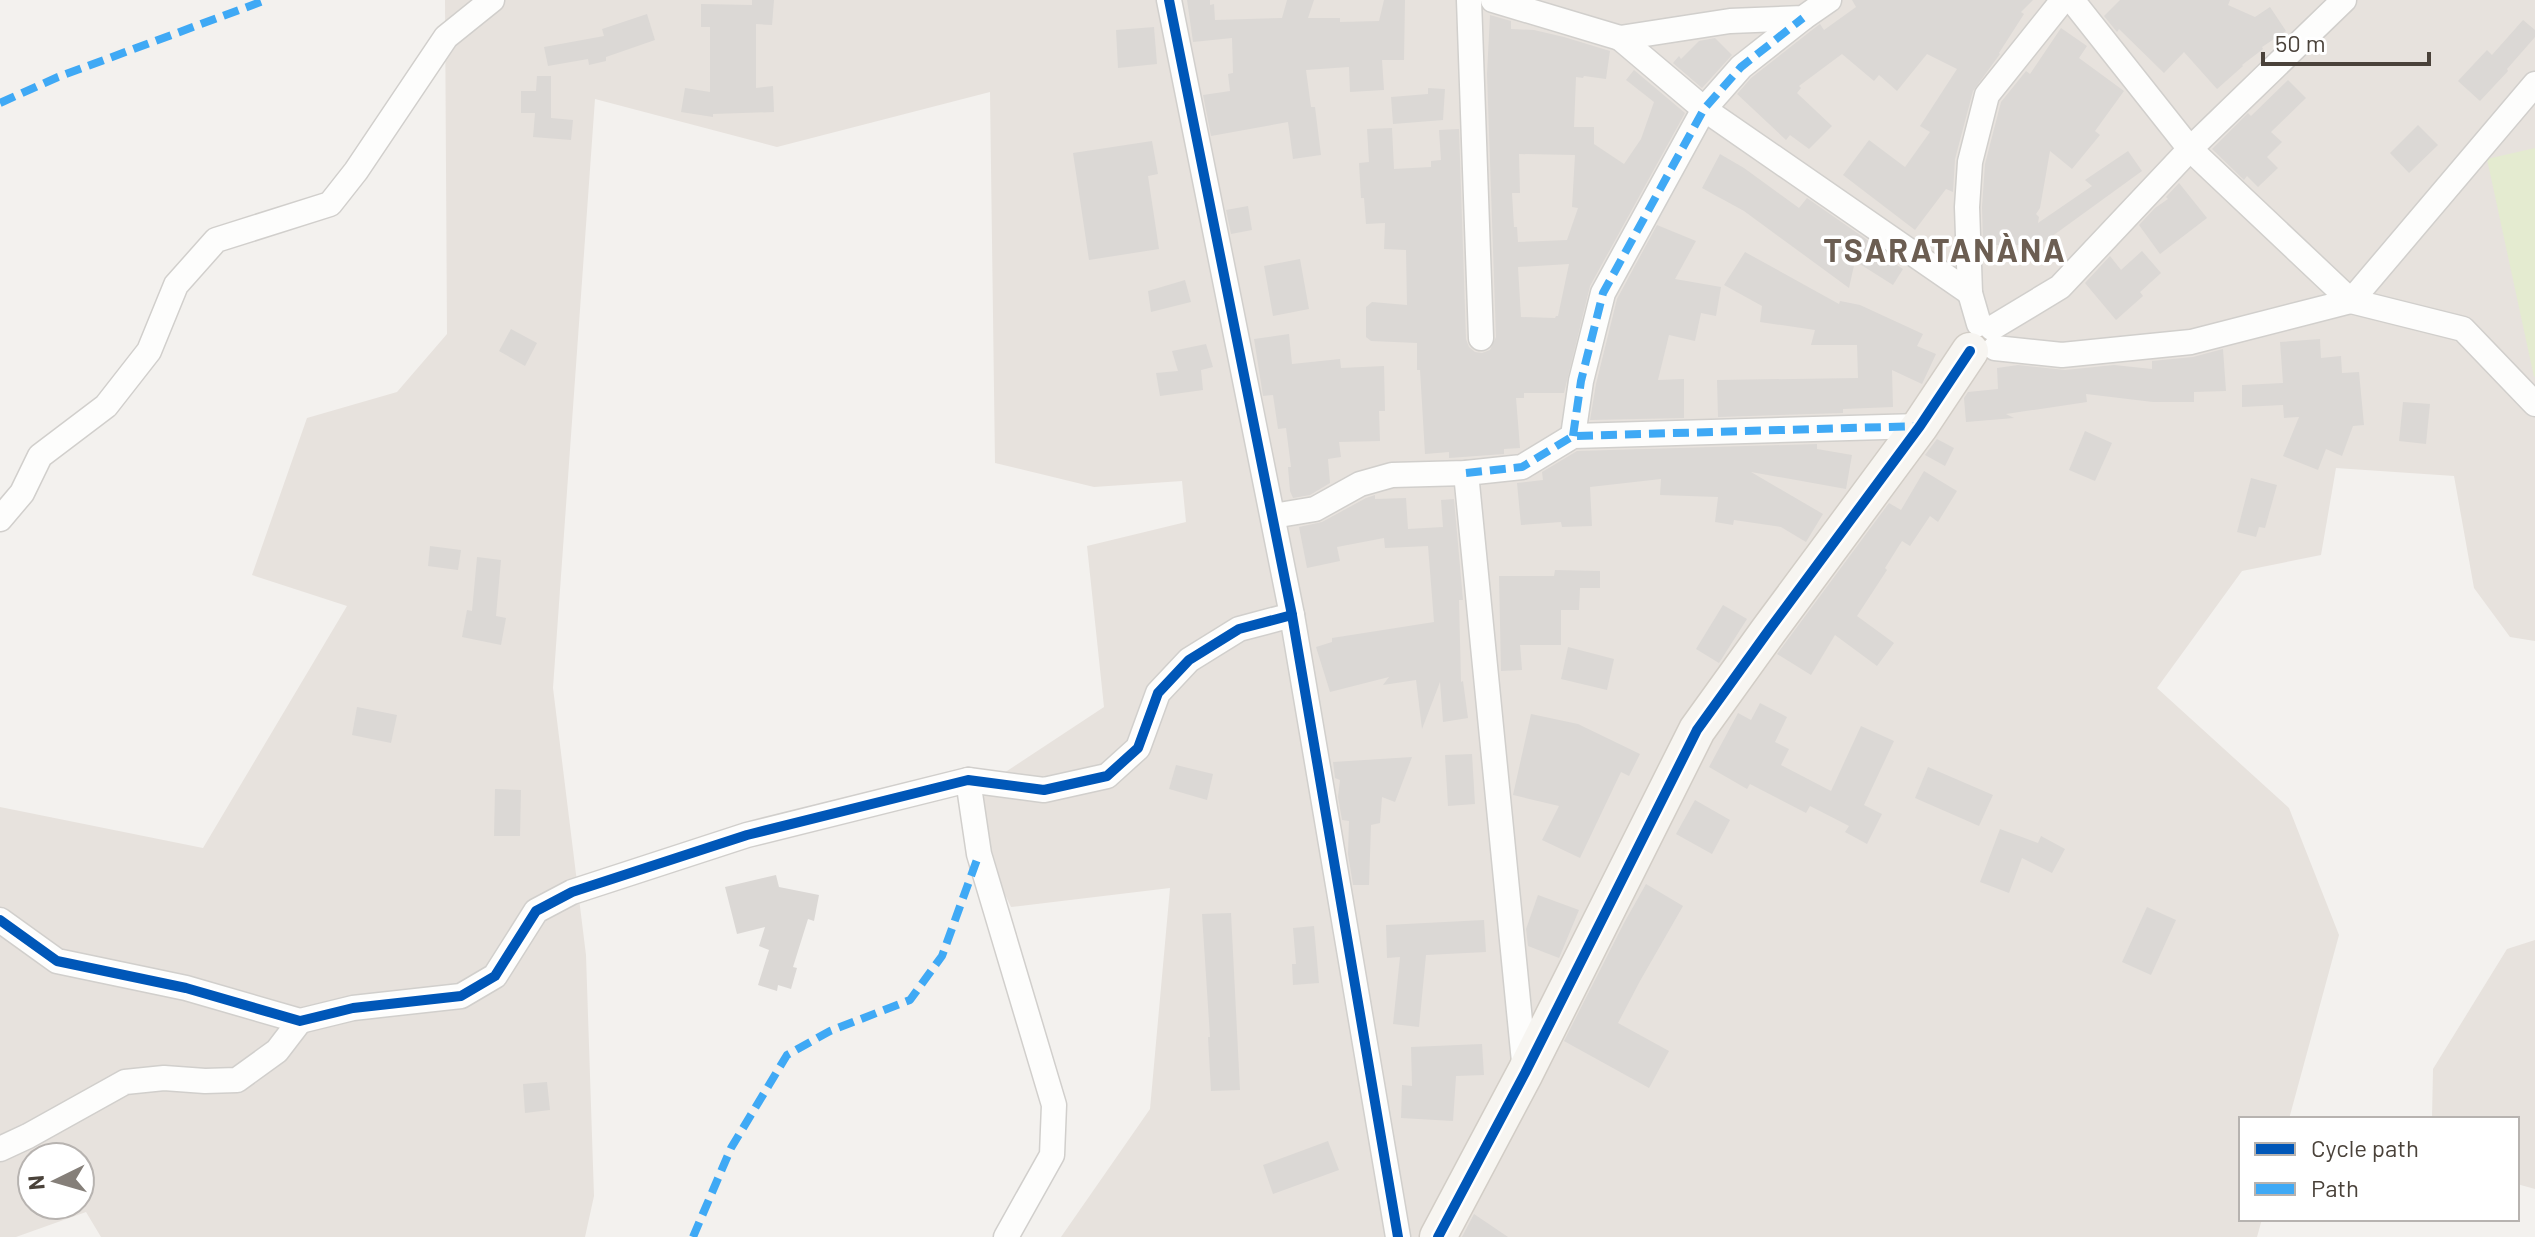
<svg xmlns="http://www.w3.org/2000/svg" width="2535" height="1237" font-family="Barlow,sans-serif">
	<style>
		.residential { fill: #e7e2dd; fill-rule: evenodd }
		.green { fill: #e4ebd0 }
		.building { fill: #dbd8d5; fill-rule: evenodd }
		.lines { fill: none; stroke-linecap: round; stroke-linejoin: round }
		.street-casing { stroke: #d1cfcc; stroke-width: 27 }
		.secondary-casing { stroke: #d2cdc6; stroke-width: 39 }
		.street { stroke: #fdfdfc; stroke-width: 24 }
		.secondary { stroke: #f7f5f1; stroke-width: 36 }
		.quiet { stroke: #3fa9f5; stroke-width: 8; stroke-dasharray: 16 8; stroke-linecap: butt }
		.cycleway-casing { stroke: #fff; stroke-width: 15 }
		.cycleway { stroke: #0057b8; stroke-width: 10 }
		.labels { text-anchor: middle; dominant-baseline: central; stroke-width: 7; stroke-linejoin: round; paint-order: stroke }
		.district-label { font-size: 32px; font-weight: bold; letter-spacing: 2px; fill: #6c5e52; stroke: #fff }
	</style>
	<rect width="100%" height="100%" fill="#f3f1ee"/>
	<g class="residential">
		<path d="M445,0H2535V641L2510,637L2474,588L2454,476L2336,468L2321,555L2242,571L2157,688L2289,808L2339,935L2289,1119H2241V1219H2262L2257,1237H1061L1150,1109L1170,888L1011,907L960,802L1104,707L1087,546L1186,522L1182,481L1094,487L995,463L990,92L777,147L595,99L553,688L586,955L594,1196L585,1237H101L86,1212L16,1237H0V807L203,848L347,606L252,575L307,418L397,392L447,334ZM32,1157H80V1205H32Z"/>
		<path d="M2535,940V1189L2517,1184V1119L2432,1118L2433,1069L2507,949Z"/>
	</g>
	<path class="green" d="M2535,148V376L2534,377L2487,159Z"/>
	<g class="building">
		<path d="M752,0H774L772,25L756,24V88L773,86L774,112L713,114V117L681,112L685,88L710,92V27H701V4L752,5Z"/>
		<path d="M1187,0H1210V5L1214,4L1215,20L1282,18L1287,0H1314L1308,18H1340V22L1379,21L1384,0H1405L1404,60H1382L1384,90L1350,92L1349,67L1306,70L1311,107H1315L1321,155L1293,159L1288,122L1211,136L1203,95L1230,91L1228,74L1233,73L1232,38L1193,42Z"/>
		<path d="M1852,0H2033L2021,12L2024,14L1999,53L2000,54L1973,91L1955,159L1953,192L1946,189L1915,230L1843,175L1869,140L1905,167L1930,132L1920,126L1957,69L1927,54L1897,91L1879,75L1874,81L1842,54L1799,86L1801,88L1797,93L1832,126L1809,149L1790,135L1786,140L1737,94L1751,78L1812,30L1820,24L1824,30L1856,7Z"/>
		<path d="M2120,0H2230L2228,5L2255,17L2270,7L2286,31L2262,47L2263,49L2242,65L2243,66L2217,89L2184,52L2164,73L2119,29L2117,32L2104,16Z"/>
		<path d="M647,14L655,40L606,57V61L589,65L588,59L548,66L544,47L604,36L602,29Z"/>
		<path d="M1490,15L1511,21V29L1534,30L1564,37L1610,51L1606,79L1584,76L1583,78L1576,77L1574,127H1594V144L1624,164L1641,139L1654,102L1626,80L1634,70L1685,113L1590,286L1564,393H1524V398H1516L1520,448L1504,449V454L1449,458V452L1425,454L1420,370H1417V343L1371,341L1366,337V307L1372,302L1407,305L1406,250L1384,249L1385,223L1366,224L1364,198H1361L1359,163L1369,162L1367,129L1392,128L1394,169L1431,167V161L1441,160L1439,130L1459,129L1466,339L1469,347L1475,352L1482,353L1490,350L1496,337L1487,74ZM1519,154L1575,155L1572,207L1578,208L1567,240L1518,242L1517,227H1514L1512,193H1520ZM1569,264L1558,316H1556L1555,318L1521,317L1518,267Z"/>
		<path d="M2523,20L2535,30V37L2507,69L2508,71L2480,101L2458,81L2487,50L2492,55Z"/>
		<path d="M1154,27L1157,64L1118,68L1116,30Z"/>
		<path d="M2061,28L2087,46L2079,58L2124,91L2095,131L2100,135L2072,169L2050,151L2040,208L2036,214L2039,217L2038,223L2092,186L2085,180L2128,151L2142,171L2040,245H1983L1982,207L1985,164L2001,102L2026,71L2030,74Z"/>
		<path d="M1715,38L1732,55L1702,88L1673,63L1679,56L1681,59L1699,41Z"/>
		<path d="M537,76H551V118L573,120L571,140L533,137L535,113H521V91H536Z"/>
		<path d="M2288,80L2306,98L2271,132L2282,142L2267,157L2278,168L2258,187L2247,176L2244,180L2212,149L2248,113L2251,116Z"/>
		<path d="M1428,88L1445,89L1443,120L1393,124L1391,97L1428,94Z"/>
		<path d="M2418,125L2438,145L2409,173L2390,153Z"/>
		<path d="M1152,141L1158,174L1148,176L1159,249L1089,260L1073,153Z"/>
		<path d="M1720,154L1744,168L1799,208L1807,198L1876,246L1873,249L1903,269L1893,285L1855,261L1849,288L1744,211L1702,188Z"/>
		<path d="M2179,183L2207,218L2160,254L2139,225L2155,208L2168,199L2166,197Z"/>
		<path d="M1248,206L1252,230L1231,234L1226,210Z"/>
		<path d="M1657,225L1696,241L1675,279L1721,287L1716,316L1701,313L1695,341L1669,335L1658,380L1684,379V418L1590,420L1596,384L1617,299Z"/>
		<path d="M2142,251L2161,273L2140,292L2143,296L2116,320L2085,283L2110,256L2121,270Z"/>
		<path d="M1745,252L1839,304L1840,301L1860,305L1923,334L1917,346L1936,354L1922,384L1892,370L1893,407L1843,409V413L1718,417L1717,380L1858,378L1857,345H1811L1815,330L1760,322L1762,306L1724,285Z"/>
		<path d="M1300,259L1309,309L1273,316L1264,266Z"/>
		<path d="M1185,280L1191,302L1151,312L1148,291Z"/>
		<path d="M511,329L537,343L525,366L499,351Z"/>
		<path d="M1289,334L1292,364L1340,359L1341,368L1384,366L1385,411H1379L1380,441L1339,442L1341,457L1328,459L1330,483L1310,495L1293,498L1290,491L1288,467H1291L1286,428L1278,429L1273,395L1263,396L1254,339Z"/>
		<path d="M2320,339L2321,358L2341,356L2342,373L2359,372L2364,425L2353,426L2342,456L2326,449L2318,470L2283,456L2299,417L2284,418L2283,405L2242,407V385L2283,383L2280,342Z"/>
		<path d="M1206,344L1213,367L1201,370L1203,390L1160,396L1156,373L1178,371L1172,351Z"/>
		<path d="M2223,349L2226,391L2194,392V402H2153L2086,394L2087,402L2006,414L2014,418L1966,422L1964,398L1968,392L1998,389L1997,368L2018,365L2065,370L2114,365L2152,369V361L2193,357Z"/>
		<path d="M2403,402L2430,404L2426,444L2399,441Z"/>
		<path d="M2085,431L2112,443L2095,481L2069,470Z"/>
		<path d="M1937,439L1954,448L1945,466L1925,455Z"/>
		<path d="M1817,444V449L1852,455L1846,489L1751,472L1823,514L1806,542L1781,527L1734,520L1733,525L1715,522L1718,497L1660,495L1661,479L1590,487L1592,526L1562,527L1561,522L1521,525L1517,483L1543,480L1542,472L1577,451Z"/>
		<path d="M1924,471L1957,491L1938,522L1930,516L1910,546L1902,541L1885,568L1887,570L1857,616L1894,643L1877,666L1835,635L1811,675L1777,654L1889,503L1901,510Z"/>
		<path d="M2251,478L2277,485L2265,528L2259,527L2256,537L2237,532Z"/>
		<path d="M1375,495V499L1406,498L1408,529L1443,527L1441,500L1454,499L1463,600H1459L1461,682L1463,681L1468,718L1443,722L1440,682L1422,729L1416,680L1383,685L1389,677L1330,692L1316,647L1332,642V638L1434,622L1428,546L1385,548L1384,538L1337,547L1340,561L1307,568L1299,527L1322,522L1366,498Z"/>
		<path d="M430,546L461,550L458,570L428,566Z"/>
		<path d="M477,557L501,560L496,616L506,618L501,645L462,637L467,610L472,611Z"/>
		<path d="M1555,570L1600,571V588H1580L1579,610H1561V645H1520L1522,670L1501,671L1499,576H1554Z"/>
		<path d="M1723,605L1747,619L1719,663L1696,649Z"/>
		<path d="M1568,647L1614,659L1607,690L1561,679Z"/>
		<path d="M1760,703L1787,717L1775,742L1789,749L1781,765L1831,791L1861,726L1894,741L1864,805L1882,814L1867,844L1845,832L1849,826L1810,806L1806,813L1750,784L1747,789L1709,767L1738,713L1751,720Z"/>
		<path d="M357,707L397,715L391,743L352,735Z"/>
		<path d="M1531,714L1578,724L1640,754L1629,776L1621,772L1580,858L1542,840L1559,806L1513,795Z"/>
		<path d="M1472,754L1475,804L1448,806L1445,755Z"/>
		<path d="M1412,757L1395,802L1382,797L1380,823L1371,825L1369,885H1353L1348,854L1349,821L1342,820L1338,797L1340,780L1335,778L1333,762Z"/>
		<path d="M1176,765L1213,774L1207,800L1169,789Z"/>
		<path d="M1928,767L1993,795L1979,826L1915,798Z"/>
		<path d="M495,789L521,790L520,836H494Z"/>
		<path d="M1695,800L1730,820L1712,854L1676,834Z"/>
		<path d="M2000,829L2038,843L2041,836L2065,849L2052,873L2022,858L2009,893L1980,882Z"/>
		<path d="M776,875L779,887L819,895L814,921L808,919L793,967L797,968L791,989L778,985L777,991L758,985L769,950L759,946L765,927L737,934L725,887Z"/>
		<path d="M1646,884L1683,906L1640,981L1618,1023L1669,1051L1649,1088L1564,1041L1624,923Z"/>
		<path d="M1538,895L1579,910L1559,958L1528,946L1526,929Z"/>
		<path d="M2147,907L2176,920L2151,975L2122,962Z"/>
		<path d="M1231,913L1240,1090L1211,1091L1208,1037H1210L1202,914Z"/>
		<path d="M1484,920L1486,952L1426,955L1419,1027L1393,1024L1400,957L1387,958L1386,925Z"/>
		<path d="M1314,926L1319,983L1293,985L1292,964H1296L1293,928Z"/>
		<path d="M1482,1044L1484,1075L1456,1076L1453,1121L1401,1118L1402,1085L1412,1086L1411,1047Z"/>
		<path d="M547,1082L550,1110L525,1113L523,1084Z"/>
		<path d="M1328,1141L1339,1170L1273,1194L1263,1165Z"/>
		<path d="M1474,1214L1508,1237H1462Z"/>
	</g>
	<g class="lines">
		<g class="street-casing">
			<g id="street">
				<path d="M1169,0L1292,615L1398,1237"/>
				<path d="M1469,0L1481,338"/>
				<path d="M1493,0L1620,38L1730,21L1803,18L1829,0"/>
				<path d="M2072,0L2190,149L2351,301L2463,329L2535,404"/>
				<path d="M1620,38L1704,109L1970,293"/>
				<path d="M1979,324L1970,293L1967,207L1970,162L1987,95L2063,0"/>
				<path d="M1992,328L2060,287L2190,149L2344,0"/>
				<path d="M1995,348L2062,355L2191,342L2351,301L2535,84"/>
				<path d="M1573,436L1581,381L1603,293L1704,109L1741,67L1803,18"/>
				<path d="M1466,473L1525,1072"/>
				<path d="M1273,516L1315,509L1360,484L1392,475L1466,473L1522,467L1573,436L1920,426"/>
				<path d="M0,519L22,493L40,456L106,406L149,351L176,285L216,240L330,204L356,171L446,37L492,0"/>
				<path d="M968,780L979,854L1054,1105L1052,1155L1006,1237"/>
				<path d="M0,920L57,961L186,988L300,1021L353,1008L461,996L495,976L536,911L572,892L747,835L968,780L1044,790L1107,776L1138,748L1158,693L1189,660L1239,629L1292,615"/>
				<path d="M0,1149L28,1136L125,1082L164,1078L205,1081L237,1080L277,1051L300,1021"/>
			</g>
		</g>
		<g class="secondary-casing">
			<path id="secondary" d="M1438,1237L1525,1073L1697,730L1769,630L1920,426L1970,351"/>
		</g>
		<use href="#street" class="street"/>
		<use href="#secondary" class="secondary"/>
		<g class="quiet">
			<path d="M0,103L58,77L266,0"/>
			<path d="M1573,436L1581,381L1603,293L1704,109L1741,67L1803,18"/>
			<path d="M1466,473L1522,467L1573,436L1920,426"/>
			<path d="M693,1237L731,1148L787,1055L830,1031L910,1000L942,956L979,854"/>
		</g>
		<g class="cycleway-casing">
			<g id="cycleway">
				<path d="M1169,0L1292,615L1398,1237"/>
				<path d="M0,920L57,961L186,988L300,1021L353,1008L461,996L495,976L536,911L572,892L747,835L968,780L1044,790L1107,776L1138,748L1158,693L1189,660L1239,629L1292,615"/>
				<path d="M1438,1237L1525,1073L1697,730L1769,630L1920,426L1970,351"/>
			</g>
		</g>
		<use href="#cycleway" class="cycleway"/>
	</g>
	<g class="labels">
		<g class="district-label">
			<text x="1945" y="249">TSARATANÀNA</text>
		</g>
	</g>
	<rect x="2239" y="1117" width="280" height="104" fill="#ffffff" stroke="#b7b3b0" stroke-width="2"/>
	<rect x="2255" y="1143" width="40" height="12" fill="#0057b8" stroke="#b7b3b0" stroke-width="2"/>
	<text x="2311" y="1157" font-size="24" fill="#4a423a">Cycle path</text>
	<rect x="2255" y="1183" width="40" height="12" fill="#3fa9f5" stroke="#b7b3b0" stroke-width="2"/>
	<text x="2311" y="1197" font-size="24" fill="#4a423a">Path</text>
	<g transform="translate(56 1181) rotate(265)"><circle r="38" fill="#ffffff" stroke="#b7b3b0" stroke-width="2"/>
	<path d="M0-6L14 30L0 20L-14 30Z" fill="#857f79"/>
	<text y="-12" font-size="22" font-weight="bold" text-anchor="middle" fill="#4a423a">N</text>
	</g>
	<path d="M2263 52v12h166v-12" fill="none" stroke="#4a423a" stroke-width="4"/>
	<text x="2275" y="52" font-size="24" fill="#4a423a" stroke="#ffffff" stroke-width="6" paint-order="stroke">50 m</text>
</svg>
